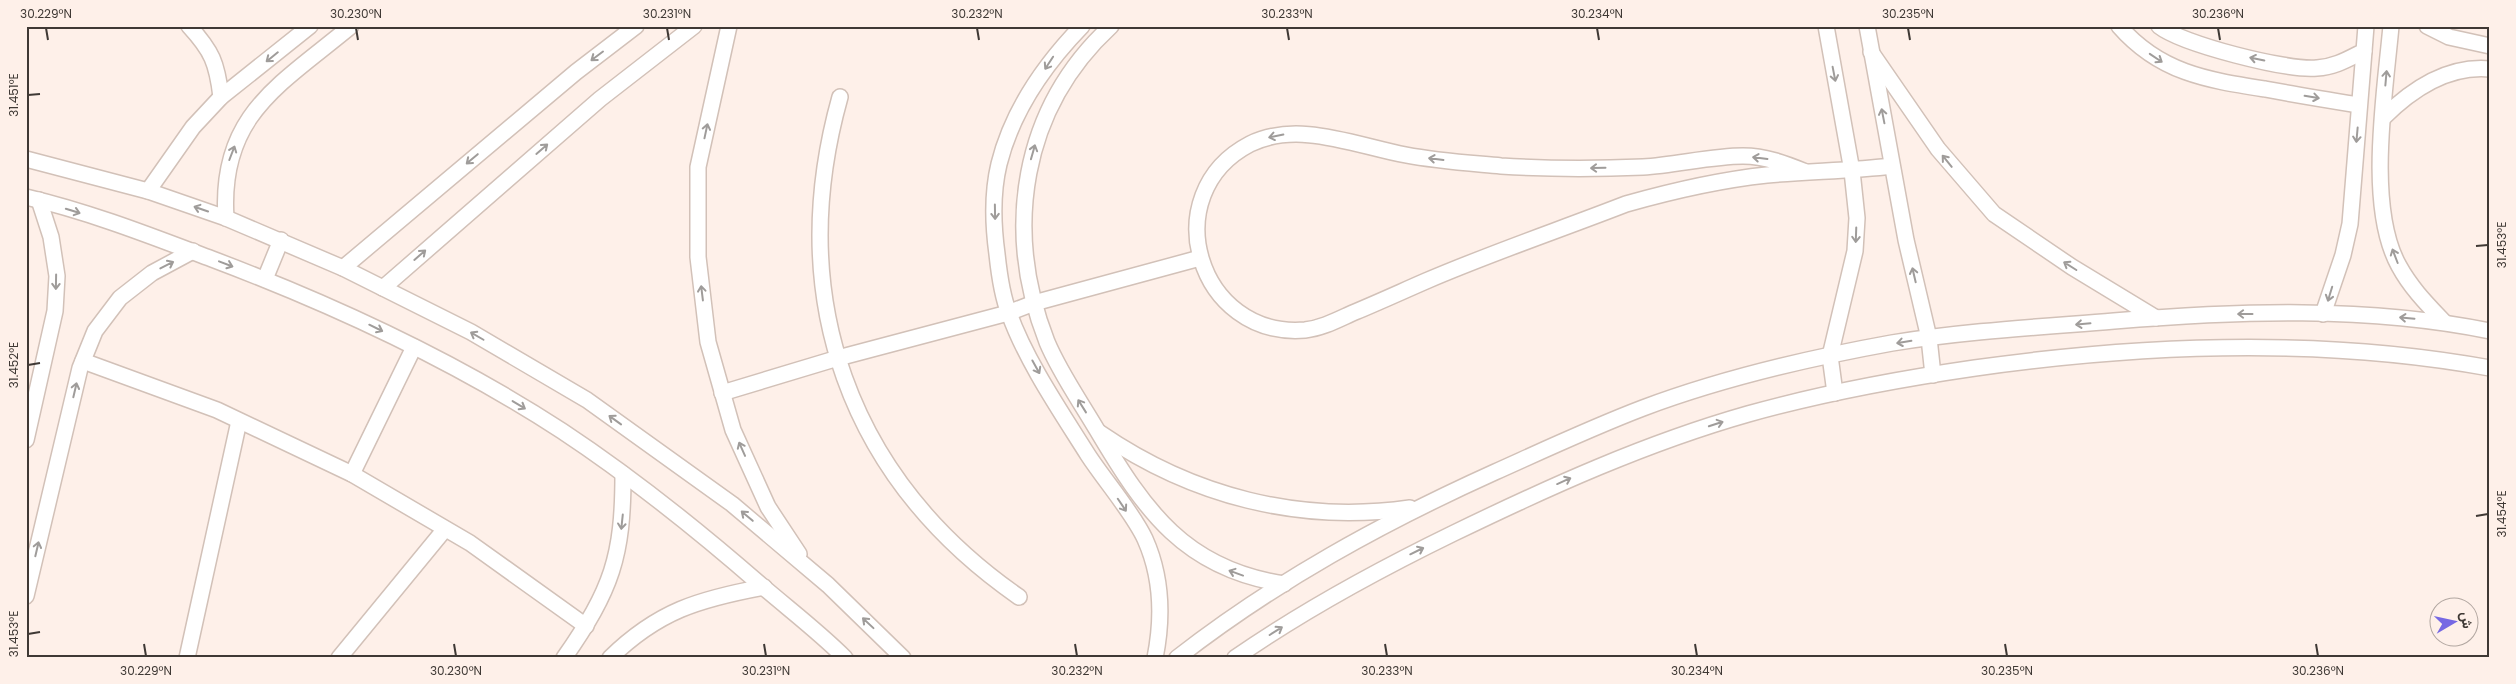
<svg xmlns="http://www.w3.org/2000/svg" width="2516" height="684" font-family="Poppins,Vazirmatn,sans-serif">
	<style>
		.lines { fill: none; stroke-linecap: round; stroke-linejoin: round }
		.minor-casing { stroke: #d2c1b8; stroke-width: 18 }
		.minor { stroke: #fff; stroke-width: 15 }
		.oneway { stroke: #9f9c9a }
		.ticks { fill: none; stroke: #3f3935; stroke-width: 2 }
		.neatline { fill: none; stroke: #3f3935; stroke-width: 2 }
		.ticks-label { font-size: 12px; text-anchor: middle; fill: #3f3935 }
	</style>
	<rect width="100%" height="100%" fill="#fef0e9"/>
	<g class="lines">
		<g class="minor-casing">
			<g id="minor">
				<path d="M189,26C212,51 217,63 221,97"/>
				<path d="M729,26L698,167V257L708,342L733,430L768,507L799,554"/>
				<path d="M1082,26C1045,64 1012,112 999,164C992,193 993,225 997,254C999,273 1002,296 1009,313C1026,361 1061,412 1088,455C1105,481 1133,513 1145,539C1162,577 1163,618 1155,658"/>
				<path d="M1111,26C1021,109 1003,230 1047,342C1060,373 1080,401 1097,430C1145,511 1185,569 1284,584"/>
				<path d="M1826,26L1852,171L1857,218L1855,251L1830,356L1835,393"/>
				<path d="M1867,26L1906,240L1929,338L1933,375"/>
				<path d="M2119,26C2160,73 2207,80 2265,89C2297,95 2328,100 2359,105"/>
				<path d="M2159,26C2182,44 2287,71 2317,68C2335,67 2348,59 2364,51L2366,26"/>
				<path d="M2391,26C2385,93 2366,207 2399,266C2411,288 2427,304 2444,322"/>
				<path d="M2427,26L2449,37L2490,46"/>
				<path d="M1871,52L1938,149L1994,214L2072,267L2156,318"/>
				<path d="M840,97C784,297 848,478 1019,597"/>
				<path d="M2383,118C2411,90 2447,65 2490,69"/>
				<path d="M26,159L148,191L226,218L343,268L471,332L587,400L732,504L828,585L903,658"/>
				<path d="M1806,172C1786,164 1766,156 1743,156C1712,156 1676,165 1643,167C1596,169 1548,169 1501,166C1469,163 1437,161 1406,155C1357,146 1298,120 1250,144C1154,194 1198,339 1305,330C1323,328 1339,319 1355,312C1379,302 1403,291 1426,281C1491,253 1559,230 1626,204C1672,191 1719,180 1767,175C1809,171 1851,171 1892,166"/>
				<path d="M148,191L193,127L221,97L310,26"/>
				<path d="M26,197C90,212 151,236 212,259C334,305 453,360 562,431C633,478 699,531 762,586C790,610 819,632 845,658"/>
				<path d="M226,218C219,115 280,85 351,26"/>
				<path d="M343,268L576,72L636,26"/>
				<path d="M265,279L281,240"/>
				<path d="M383,288L600,99L694,26"/>
				<path d="M2323,314L2343,255L2350,224L2364,51"/>
				<path d="M83,361L217,410L352,474L470,543L586,626"/>
				<path d="M722,393L838,358L1008,313L1034,303L1200,258"/>
				<path d="M1100,433C1192,496 1299,524 1410,508"/>
				<path d="M26,440L55,311L57,276L51,237L39,200"/>
				<path d="M352,474L414,347"/>
				<path d="M26,596L80,368L95,331L120,298L152,273L193,251"/>
				<path d="M187,658L239,421"/>
				<path d="M339,658L445,529"/>
				<path d="M564,658C612,589 623,557 623,474"/>
				<path d="M610,658C658,611 699,599 764,587"/>
				<path d="M1177,658C1276,581 1382,523 1495,472C1544,450 1593,427 1643,408C1723,378 1809,358 1892,343C1966,331 2040,327 2114,321C2239,311 2367,306 2490,331"/>
				<path d="M1235,658C1304,610 1378,570 1454,533C1549,487 1646,443 1748,414C1823,393 1899,379 1975,368C2145,344 2320,337 2490,368"/>
			</g>
		</g>
		<use href="#minor" class="minor"/>
	</g>
	<defs><path id="oneway-shaft" d="M-6 0H5M1.5-3L5.5 0L1.5 3" fill="none" stroke-width="1.6" stroke-linecap="round" stroke-linejoin="round" transform="scale(1.25)"/></defs>
	<g class="oneway">
		<use href="#oneway-shaft" transform="translate(597 56) rotate(143)"/>
		<use href="#oneway-shaft" transform="translate(272 57) rotate(141)"/>
		<use href="#oneway-shaft" transform="translate(2156 58) rotate(34)"/>
		<use href="#oneway-shaft" transform="translate(2257 59) rotate(-168)"/>
		<use href="#oneway-shaft" transform="translate(1049 63) rotate(123)"/>
		<use href="#oneway-shaft" transform="translate(1834 74) rotate(79)"/>
		<use href="#oneway-shaft" transform="translate(2386 78) rotate(-85)"/>
		<use href="#oneway-shaft" transform="translate(2312 97) rotate(9)"/>
		<use href="#oneway-shaft" transform="translate(1883 116) rotate(-101)"/>
		<use href="#oneway-shaft" transform="translate(706 131) rotate(-78)"/>
		<use href="#oneway-shaft" transform="translate(2357 135) rotate(95)"/>
		<use href="#oneway-shaft" transform="translate(1276 136) rotate(169)"/>
		<use href="#oneway-shaft" transform="translate(542 149) rotate(-41)"/>
		<use href="#oneway-shaft" transform="translate(1033 152) rotate(-74)"/>
		<use href="#oneway-shaft" transform="translate(232 153) rotate(-69)"/>
		<use href="#oneway-shaft" transform="translate(1760 158) rotate(-173)"/>
		<use href="#oneway-shaft" transform="translate(472 159) rotate(140)"/>
		<use href="#oneway-shaft" transform="translate(1436 159) rotate(-173)"/>
		<use href="#oneway-shaft" transform="translate(1947 161) rotate(-129)"/>
		<use href="#oneway-shaft" transform="translate(1598 168) rotate(179)"/>
		<use href="#oneway-shaft" transform="translate(201 209) rotate(-161)"/>
		<use href="#oneway-shaft" transform="translate(73 211) rotate(17)"/>
		<use href="#oneway-shaft" transform="translate(995 212) rotate(89)"/>
		<use href="#oneway-shaft" transform="translate(1856 235) rotate(92)"/>
		<use href="#oneway-shaft" transform="translate(420 255) rotate(-41)"/>
		<use href="#oneway-shaft" transform="translate(2395 256) rotate(-111)"/>
		<use href="#oneway-shaft" transform="translate(226 264) rotate(21)"/>
		<use href="#oneway-shaft" transform="translate(167 265) rotate(-27)"/>
		<use href="#oneway-shaft" transform="translate(2070 266) rotate(-148)"/>
		<use href="#oneway-shaft" transform="translate(1914 275) rotate(-103)"/>
		<use href="#oneway-shaft" transform="translate(56 282) rotate(91)"/>
		<use href="#oneway-shaft" transform="translate(702 293) rotate(-97)"/>
		<use href="#oneway-shaft" transform="translate(2330 294) rotate(107)"/>
		<use href="#oneway-shaft" transform="translate(2245 314) rotate(180)"/>
		<use href="#oneway-shaft" transform="translate(2407 318) rotate(-175)"/>
		<use href="#oneway-shaft" transform="translate(2083 324) rotate(175)"/>
		<use href="#oneway-shaft" transform="translate(376 328) rotate(26)"/>
		<use href="#oneway-shaft" transform="translate(477 336) rotate(-150)"/>
		<use href="#oneway-shaft" transform="translate(1904 342) rotate(171)"/>
		<use href="#oneway-shaft" transform="translate(1036 367) rotate(61)"/>
		<use href="#oneway-shaft" transform="translate(75 390) rotate(-77)"/>
		<use href="#oneway-shaft" transform="translate(519 405) rotate(31)"/>
		<use href="#oneway-shaft" transform="translate(1082 406) rotate(-122)"/>
		<use href="#oneway-shaft" transform="translate(615 420) rotate(-144)"/>
		<use href="#oneway-shaft" transform="translate(1716 424) rotate(-18)"/>
		<use href="#oneway-shaft" transform="translate(742 449) rotate(-114)"/>
		<use href="#oneway-shaft" transform="translate(1564 481) rotate(-24)"/>
		<use href="#oneway-shaft" transform="translate(1122 505) rotate(56)"/>
		<use href="#oneway-shaft" transform="translate(747 516) rotate(-140)"/>
		<use href="#oneway-shaft" transform="translate(622 522) rotate(96)"/>
		<use href="#oneway-shaft" transform="translate(37 549) rotate(-77)"/>
		<use href="#oneway-shaft" transform="translate(1417 551) rotate(-26)"/>
		<use href="#oneway-shaft" transform="translate(1236 573) rotate(-160)"/>
		<use href="#oneway-shaft" transform="translate(868 623) rotate(-137)"/>
		<use href="#oneway-shaft" transform="translate(1276 631) rotate(-32)"/>
	</g>
	<path class="ticks" d="M46,28L48,40M356,28L358,40M667,28L669,40M977,28L979,40M1287,28L1289,40M1597,28L1599,40M1908,28L1910,40M2218,28L2220,40M28,95L40,94M2476,246L2488,245M28,365L40,363M2476,516L2488,514M28,634L40,632M144,644L146,656M454,644L456,656M764,644L766,656M1075,644L1077,656M1385,644L1387,656M1695,644L1697,656M2005,644L2007,656M2316,644L2318,656"/>
	<rect width="2516" height="684" fill="none" stroke="#fef0e9" stroke-width="55"/>
	<g transform="translate(2454 622) rotate(81)"><circle r="24" fill="#fef0e9" stroke="#b2a7a1"/>
	<path d="M0-4L9 19L0 12L-9 19Z" fill="#7668e3"/>
	<text y="-8" font-size="14" font-weight="bold" text-anchor="middle" fill="#3f3935">ش</text>
	</g>
	<rect x="28" y="28" width="2460" height="628" class="neatline"/>
	<g class="ticks-label">
		<text x="46" y="18">30.229°N</text>
		<text x="356" y="18">30.230°N</text>
		<text x="667" y="18">30.231°N</text>
		<text x="977" y="18">30.232°N</text>
		<text x="1287" y="18">30.233°N</text>
		<text x="1597" y="18">30.234°N</text>
		<text x="1908" y="18">30.235°N</text>
		<text x="2218" y="18">30.236°N</text>
		<text transform="translate(14 95) rotate(-90)" y="4">31.451°E</text>
		<text transform="translate(2502 245) rotate(-90)" y="4">31.453°E</text>
		<text transform="translate(14 365) rotate(-90)" y="4">31.452°E</text>
		<text transform="translate(2502 514) rotate(-90)" y="4">31.454°E</text>
		<text transform="translate(14 634) rotate(-90)" y="4">31.453°E</text>
		<text x="146" y="675">30.229°N</text>
		<text x="456" y="675">30.230°N</text>
		<text x="766" y="675">30.231°N</text>
		<text x="1077" y="675">30.232°N</text>
		<text x="1387" y="675">30.233°N</text>
		<text x="1697" y="675">30.234°N</text>
		<text x="2007" y="675">30.235°N</text>
		<text x="2318" y="675">30.236°N</text>
	</g>
</svg>
